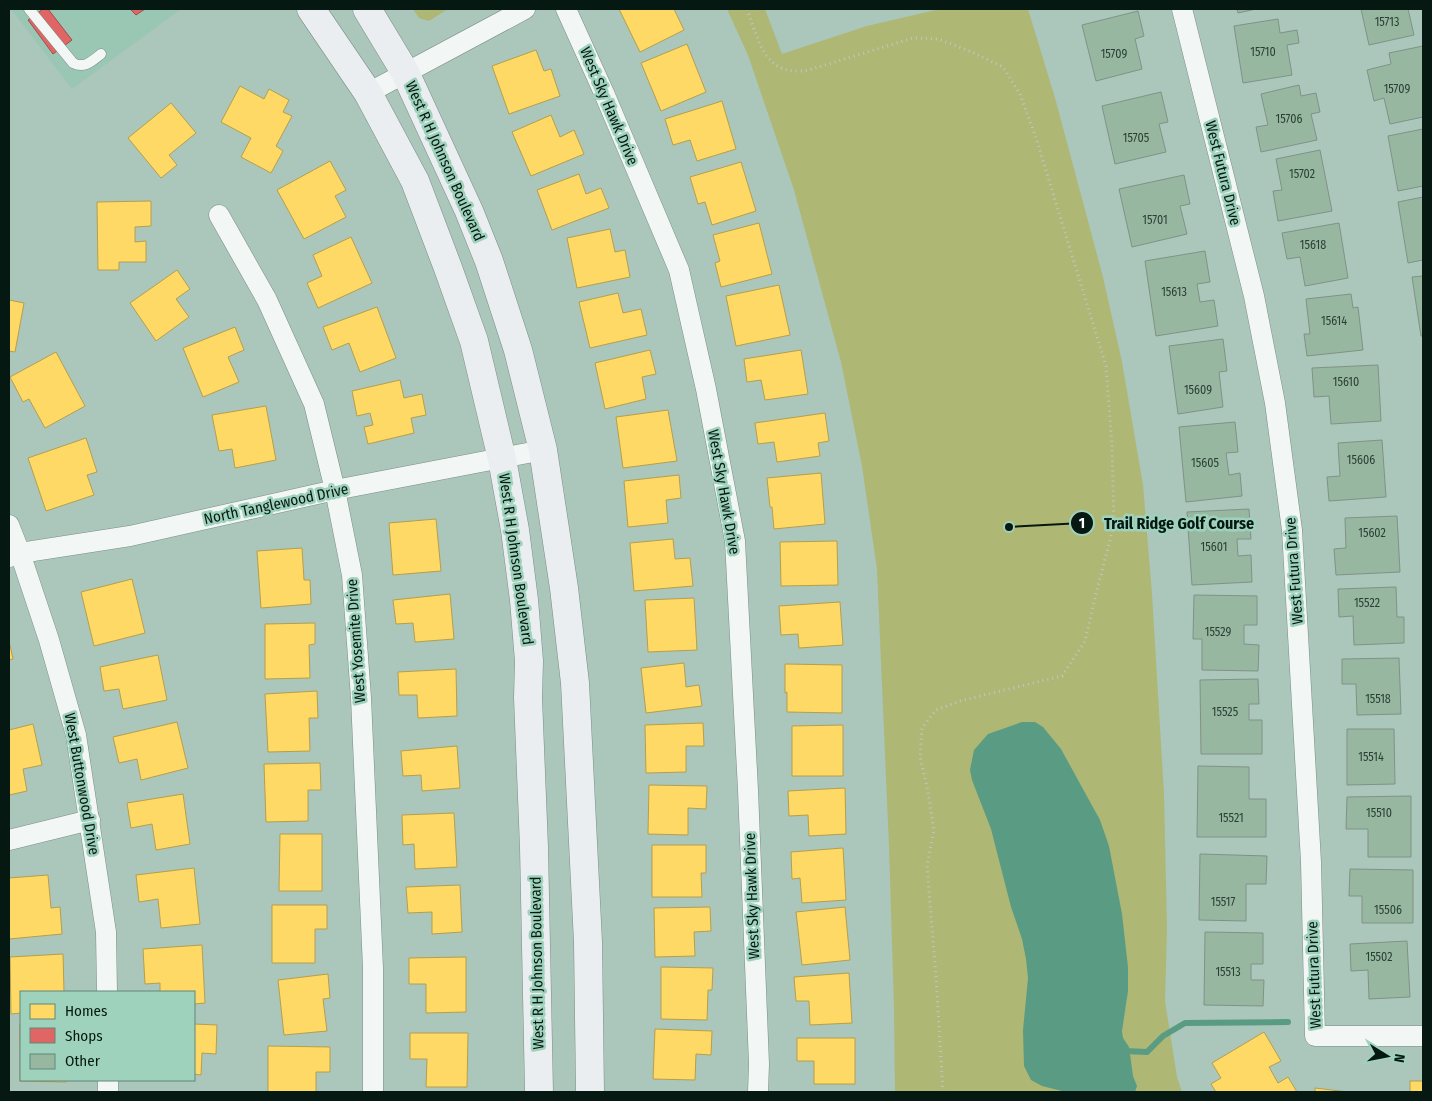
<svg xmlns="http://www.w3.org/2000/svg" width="1432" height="1101" font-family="'Fira Sans Condensed',sans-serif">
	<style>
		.built { fill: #9ac7b4 }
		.green { fill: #aeb774 }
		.water { fill: #5a9b84 }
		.homes { fill: #ffd966; stroke: #b49f4c }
		.shops { fill: #e06666; stroke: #9e4f4c }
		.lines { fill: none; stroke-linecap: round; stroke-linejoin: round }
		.stream { stroke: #5a9b84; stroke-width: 6 }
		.building { fill: #98b7a1; stroke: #809287 }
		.lane-casing { stroke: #7a8e86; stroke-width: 11 }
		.street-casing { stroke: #7a8e86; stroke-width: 21 }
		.secondary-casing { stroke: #7a8e86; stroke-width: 29 }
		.path { stroke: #c0c8c4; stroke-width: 3; stroke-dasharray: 1 4; stroke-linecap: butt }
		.lane { stroke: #f2f6f5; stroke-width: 10 }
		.street { stroke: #f2f6f5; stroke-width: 20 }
		.secondary { stroke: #ebeef0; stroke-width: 28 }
		.labels { text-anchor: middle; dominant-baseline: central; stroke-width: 5; stroke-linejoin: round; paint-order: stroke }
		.number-label { font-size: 12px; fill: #2a4035 }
		.street-label { font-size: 15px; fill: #051811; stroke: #9fd2bc }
		.leader { fill: none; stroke: #051811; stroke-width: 2 }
		.callout-dot { fill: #051811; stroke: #9fd2bc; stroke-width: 2 }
		.mark-label { font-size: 15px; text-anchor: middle; font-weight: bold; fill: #fff }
		.callout-label { font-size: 16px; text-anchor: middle; font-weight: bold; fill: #051811; stroke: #9fd2bc; stroke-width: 5; stroke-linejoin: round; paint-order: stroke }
	</style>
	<rect width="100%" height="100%" fill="#abc6bb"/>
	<path class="built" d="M11,9H181L72,89Z"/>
	<g class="green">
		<path d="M413,9H448L429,21L419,18Z"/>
		<path d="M727,9H765L782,54L867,26L940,9H1028L1055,98L1103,277L1122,362L1143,485L1152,594L1164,794L1167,929L1165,1001L1177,1077L1182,1092H895L894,1008L889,846L877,569L862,466L841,362L794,190L748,55Z"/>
	</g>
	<path class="water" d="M1022,722H1035L1043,727L1061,749L1100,820L1109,846L1122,914L1128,967V991L1122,1031L1123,1038L1129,1047L1133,1076L1137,1086L1135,1092H1066L1042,1086L1031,1080L1024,1066L1023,1030L1028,978L1026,959L1022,939L1011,907L991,829L972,780L970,770L974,750L988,734Z"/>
	<g class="homes">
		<path d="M619,9H674L684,30L640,52Z"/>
		<path d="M687,44L706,92L661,111L641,63Z"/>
		<path d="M536,50L544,71L551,69L560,96L509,114L492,66Z"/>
		<path d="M240,86L264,99L269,89L289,100L283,112L292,116L276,146L283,151L271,173L241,157L251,138L221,122Z"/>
		<path d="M722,101L736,149L697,161L690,140L673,145L665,119Z"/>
		<path d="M171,103L196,133L169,155L177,165L161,178L128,138Z"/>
		<path d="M551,115L560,137L574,130L584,154L531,176L512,132Z"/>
		<path d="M330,161L346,190L335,196L346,217L304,239L277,190Z"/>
		<path d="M741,162L756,211L712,225L705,202L698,204L690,177Z"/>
		<path d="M579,174L586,194L601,188L609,208L552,230L537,190Z"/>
		<path d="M151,201V226L135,227V242L146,241V262H119V270H98L97,202Z"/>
		<path d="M759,223L772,274L721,287L715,263L720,261L713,235Z"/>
		<path d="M610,229L615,252L625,250L630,277L577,288L567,238Z"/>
		<path d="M351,237L372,283L318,308L307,283L322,276L313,255Z"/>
		<path d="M177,270L190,289L176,299L189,317L156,341L130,303Z"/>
		<path d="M779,285L790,335L736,346L726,296Z"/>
		<path d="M618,293L623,313L641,309L647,335L590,348L579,302Z"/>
		<path d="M9,300L24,303L15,352L9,351Z"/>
		<path d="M377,307L396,358L360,372L349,343L332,350L323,327Z"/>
		<path d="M235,327L244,350L228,357L239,382L203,397L183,348Z"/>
		<path d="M650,350L656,374L642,377L646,399L605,409L595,363Z"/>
		<path d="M801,350L808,394L765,400L761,380L747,382L744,359Z"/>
		<path d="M56,352L85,406L45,428L29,399L23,402L10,377Z"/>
		<path d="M400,380L404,398L422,394L426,415L411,418L414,433L368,444L364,427L373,425L370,413L357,416L352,391Z"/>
		<path d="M266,406L276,460L235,468L232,449L219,451L212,415Z"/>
		<path d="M668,410L677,461L623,468L616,417Z"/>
		<path d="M825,413L829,441L818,443L820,456L777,462L774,442L758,444L755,423Z"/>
		<path d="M86,438L97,472L87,475L94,495L46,511L28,458Z"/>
		<path d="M821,473L825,524L774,529L772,507H770L767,478Z"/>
		<path d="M679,475L681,498L666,500L668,523L628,527L624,481Z"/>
		<path d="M436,519L441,571L393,575L389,523Z"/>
		<path d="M673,539L675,559L690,558L693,586L634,591L630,543Z"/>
		<path d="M837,541L838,585L781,586L780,542Z"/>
		<path d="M302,548L304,580H310L311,604L261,608L257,551Z"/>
		<path d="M132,579L145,633L94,646L81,592Z"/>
		<path d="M450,594L454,639L415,642L413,623L396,624L393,600Z"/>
		<path d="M694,598L697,650L648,652L645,600Z"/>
		<path d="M840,602L843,645L799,648L798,634L781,635L779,606Z"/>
		<path d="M315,623V644L309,645L310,678L265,679V624Z"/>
		<path d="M9,641L13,659L9,660Z"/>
		<path d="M158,655L167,700L123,709L119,689L104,691L100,667Z"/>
		<path d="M684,663L686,687L699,685L702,706L646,713L641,668Z"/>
		<path d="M785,664L842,665V713L787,712V692L785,693Z"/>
		<path d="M456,669L457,716L418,718L417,695H399L398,672Z"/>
		<path d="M317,691L318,718H309L310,751L268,752L265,694Z"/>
		<path d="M177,722L188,768L141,780L137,759L119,763L113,737Z"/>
		<path d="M703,723L704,746H686V772L646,773L645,725Z"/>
		<path d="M33,724L42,765L23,769L27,791L9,795V730Z"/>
		<path d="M843,725V776H792V726Z"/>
		<path d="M457,746L460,788L422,791L421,775L403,776L401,751Z"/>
		<path d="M320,763L321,790H308V821L266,822L264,764Z"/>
		<path d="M649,785L707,786L706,809L688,808V835L648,834Z"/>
		<path d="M845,788L846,834L809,836L808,815L789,816L788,791Z"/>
		<path d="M183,794L190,844L156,850L152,824L131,828L127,803Z"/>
		<path d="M454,813L457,867L415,869L414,844L403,845L402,815Z"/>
		<path d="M280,834H322V891H279Z"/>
		<path d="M652,845H706V873H701L702,897H652Z"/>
		<path d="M843,848L846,900L802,903L800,878L792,879L791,852Z"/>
		<path d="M194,868L200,924L161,928L158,899L139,902L136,875Z"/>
		<path d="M48,875L51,908L60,907L62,934L9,939V878Z"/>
		<path d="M460,885L462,932L432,934V912L408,913L406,887Z"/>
		<path d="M272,905H327V929H315V963H272Z"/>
		<path d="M710,907L711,931L694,932L695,956L655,957L654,908Z"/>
		<path d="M845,907L850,960L802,965L796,912Z"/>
		<path d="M202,945L205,1003L194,1004V992H160V983L145,984L143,949Z"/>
		<path d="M63,954L64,992H21V1013L11,1014L10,957Z"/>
		<path d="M466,957V1012L426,1013V984H409V958Z"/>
		<path d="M661,967L713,968L712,990H708L707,1020L661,1019Z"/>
		<path d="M849,973L852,1023L810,1025L809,1001H796L794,977Z"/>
		<path d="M328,974L330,998L323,999L327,1031L284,1035L278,980Z"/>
		<path d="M20,1024L21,1080H66V1082L20,1081Z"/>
		<path d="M194,1024L217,1025L216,1054L202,1053L201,1075L194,1074Z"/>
		<path d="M655,1029L712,1031L711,1055L696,1054L695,1080L653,1079Z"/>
		<path d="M1264,1032L1281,1061L1269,1067L1278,1083L1288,1077L1297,1092H1216L1211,1084L1221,1078L1212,1063Z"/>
		<path d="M410,1033H468L467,1087H426L427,1059H410Z"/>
		<path d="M797,1038H855V1084H814V1061H797Z"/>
		<path d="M268,1046L330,1047V1072H316V1092H268Z"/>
		<rect x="1410" y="1081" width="13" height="11"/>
		<path d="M1315,1088L1348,1092H1315Z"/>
	</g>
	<g class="shops">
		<path d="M43,9H48L72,40L53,54L28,20Z"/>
		<path d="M130,9H145L136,15Z"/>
	</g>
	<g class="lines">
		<path class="stream" d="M1123,1051L1147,1052L1163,1036L1185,1023L1288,1022"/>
	</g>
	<g class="building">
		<path d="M1237,9H1256L1238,13Z"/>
		<path d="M1361,9H1408L1414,35L1369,45Z"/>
		<path d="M1138,11L1144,36L1135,39L1142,69L1096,81L1082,25Z"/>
		<path d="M1278,19L1280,33L1297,30L1299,43L1287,45L1292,75L1243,83L1234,26Z"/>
		<path d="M1423,46V117L1390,124L1384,98L1374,101L1367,70L1391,64L1389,53Z"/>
		<path d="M1299,85L1301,96L1316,93L1320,112L1311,114L1317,140L1261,152L1256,127L1268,125L1261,94Z"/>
		<path d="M1161,92L1168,122L1159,124L1166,152L1115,164L1102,106Z"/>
		<path d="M1423,129V186L1398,191L1388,136Z"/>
		<path d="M1320,150L1332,211L1278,221L1273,191L1282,190L1276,159Z"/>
		<path d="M1184,175L1190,204L1180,206L1187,234L1132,247L1119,189Z"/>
		<path d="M1423,197V260L1408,263L1398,202Z"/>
		<path d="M1339,223L1348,278L1305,286L1300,257L1287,259L1282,233Z"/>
		<path d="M1205,251L1210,282L1197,284L1200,302L1214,300L1218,326L1156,336L1145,261Z"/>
		<path d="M1423,276V336H1421L1412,277Z"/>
		<path d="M1351,294L1353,308L1358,307L1363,350L1307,356L1304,334H1310L1306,299Z"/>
		<path d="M1223,339L1227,371L1219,372L1223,407L1178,414L1169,346Z"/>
		<path d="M1378,365L1381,421L1331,424L1329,396L1314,397L1312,368Z"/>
		<path d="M1235,422L1238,452L1226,453L1229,475L1240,473L1242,496L1186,502L1179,427Z"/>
		<path d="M1382,440L1386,497L1329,501L1327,477L1340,476L1338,443Z"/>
		<path d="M1249,509L1251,539H1237L1238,556L1251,555L1252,582L1192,585L1187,512Z"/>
		<path d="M1397,516L1400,572L1336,575L1334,549L1346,548L1345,518Z"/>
		<path d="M1396,587L1397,617H1404V643L1354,645L1353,616L1339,617L1338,589Z"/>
		<path d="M1194,595L1257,596V625H1244V644L1259,645L1258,671L1202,670V639H1193Z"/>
		<path d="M1399,658L1401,714L1357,715L1356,684H1342V659Z"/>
		<path d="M1258,679L1259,704H1249V720H1262V754H1201L1200,680Z"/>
		<path d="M1347,729H1394L1395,784L1347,785Z"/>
		<path d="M1198,766L1249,767V799H1266V837H1197Z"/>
		<path d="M1411,796V857H1368V829H1346L1347,797Z"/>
		<path d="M1200,854L1267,856L1266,884H1246V921L1199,920Z"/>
		<path d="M1350,869L1413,870V923H1362V896H1349Z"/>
		<path d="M1205,932L1263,933V964H1251V980H1264L1263,1006L1204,1005Z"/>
		<path d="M1407,941L1410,997L1369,999L1368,970L1351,971L1350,944Z"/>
	</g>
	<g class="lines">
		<g class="lane-casing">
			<path id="lane" d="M29,9L73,63C85,69 92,61 101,54"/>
		</g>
		<g class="street-casing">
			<g id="street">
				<path d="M566,9L604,93L679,270L706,389L735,541L748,790L759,1064L758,1092"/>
				<path d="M1182,9L1254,296L1275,403L1292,530L1311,862L1315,1036H1423"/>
				<path d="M368,93L525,9"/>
				<path d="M219,215L267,300L314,404L335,490L352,575L361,698L373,968V1092"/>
				<path d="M9,525L20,553L49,640L76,735L106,932L107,992"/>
				<path d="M9,557L20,553L130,536L335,490L543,450"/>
				<path d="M9,840L90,820"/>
				<path d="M108,1080V1092"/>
			</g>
		</g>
		<g class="secondary-casing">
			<g id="secondary">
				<path d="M311,9L368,93L415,181L448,268L474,341L502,459L515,530L524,600L529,661L528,698L534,847L539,1092"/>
				<path d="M367,9L405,72L469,211L489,261L518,350L543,450L564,588L575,683L588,942L590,1092"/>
			</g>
		</g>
		<path class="path" d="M747,9C759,42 765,78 809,70L913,38L938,39L972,52L1003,67L1020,94L1036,138L1106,366L1112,445L1114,525L1096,594L1085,641L1062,676L960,701L936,710L922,728L920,757L928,791L934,830L927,866L936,977L943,1092"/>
		<use href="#lane" class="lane"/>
		<use href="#street" class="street"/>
		<use href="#secondary" class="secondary"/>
	</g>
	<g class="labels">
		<g class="number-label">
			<text x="1387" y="22">15713</text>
			<text x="1263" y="52">15710</text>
			<text x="1114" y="54">15709</text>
			<text x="1397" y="89">15709</text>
			<text x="1289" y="119">15706</text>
			<text x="1136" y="138">15705</text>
			<text x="1302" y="174">15702</text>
			<text x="1155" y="220">15701</text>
			<text x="1313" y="245">15618</text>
			<text x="1174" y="292">15613</text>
			<text x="1334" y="321">15614</text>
			<text x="1346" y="382">15610</text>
			<text x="1198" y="390">15609</text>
			<text x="1361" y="460">15606</text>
			<text x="1205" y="463">15605</text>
			<text x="1372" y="533">15602</text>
			<text x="1214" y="547">15601</text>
			<text x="1367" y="603">15522</text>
			<text x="1218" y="632">15529</text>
			<text x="1378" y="699">15518</text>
			<text x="1225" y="712">15525</text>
			<text x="1371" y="757">15514</text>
			<text x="1379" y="813">15510</text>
			<text x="1231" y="818">15521</text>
			<text x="1223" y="902">15517</text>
			<text x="1388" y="910">15506</text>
			<text x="1379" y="957">15502</text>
			<text x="1228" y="972">15513</text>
		</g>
		<g class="street-label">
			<text transform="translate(609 106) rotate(67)">West Sky Hawk Drive</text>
			<text transform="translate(445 161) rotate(66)">West R H Johnson Boulevard</text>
			<text transform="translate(1223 173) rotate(76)">West Futura Drive</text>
			<text transform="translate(724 492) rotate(80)">West Sky Hawk Drive</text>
			<text transform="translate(276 504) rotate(-12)">North Tanglewood Drive</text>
			<text transform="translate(516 559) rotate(82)">West R H Johnson Boulevard</text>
			<text transform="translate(1294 571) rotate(-94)">West Futura Drive</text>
			<text transform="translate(356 641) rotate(-94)">West Yosemite Drive</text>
			<text transform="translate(82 784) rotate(80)">West Buttonwood Drive</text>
			<text transform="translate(752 896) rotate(-92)">West Sky Hawk Drive</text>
			<text transform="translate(537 963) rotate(-91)">West R H Johnson Boulevard</text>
			<text transform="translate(1314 975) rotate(-92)">West Futura Drive</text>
		</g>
	</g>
	<path class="leader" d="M1009 527L1082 523"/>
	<g class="callout-dot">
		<circle cx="1009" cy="527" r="5"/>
		<circle cx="1082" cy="523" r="12"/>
	</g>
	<g class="mark-label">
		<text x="1082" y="528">1</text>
	</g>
	<g class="callout-label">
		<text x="1179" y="529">Trail Ridge Golf Course</text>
	</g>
	<rect width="1432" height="1101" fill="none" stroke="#051811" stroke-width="20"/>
	<rect x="20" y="991" width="175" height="90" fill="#9fd2bc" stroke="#618878"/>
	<rect x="30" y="1004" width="25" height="15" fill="#ffd966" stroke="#618878"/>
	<text x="65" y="1016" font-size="15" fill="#051811">Homes</text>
	<rect x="30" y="1028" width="25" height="15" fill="#e06666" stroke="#618878"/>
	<text x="65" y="1041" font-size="15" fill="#051811">Shops</text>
	<rect x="30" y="1054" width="25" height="15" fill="#98b7a1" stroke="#618878"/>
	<text x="65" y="1066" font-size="15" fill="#051811">Other</text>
	<g transform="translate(1387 1056) rotate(100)" stroke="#9fd2bc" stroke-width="4" paint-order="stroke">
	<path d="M0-4L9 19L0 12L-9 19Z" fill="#051811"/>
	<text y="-8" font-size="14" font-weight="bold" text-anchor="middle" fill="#051811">N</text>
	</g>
</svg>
